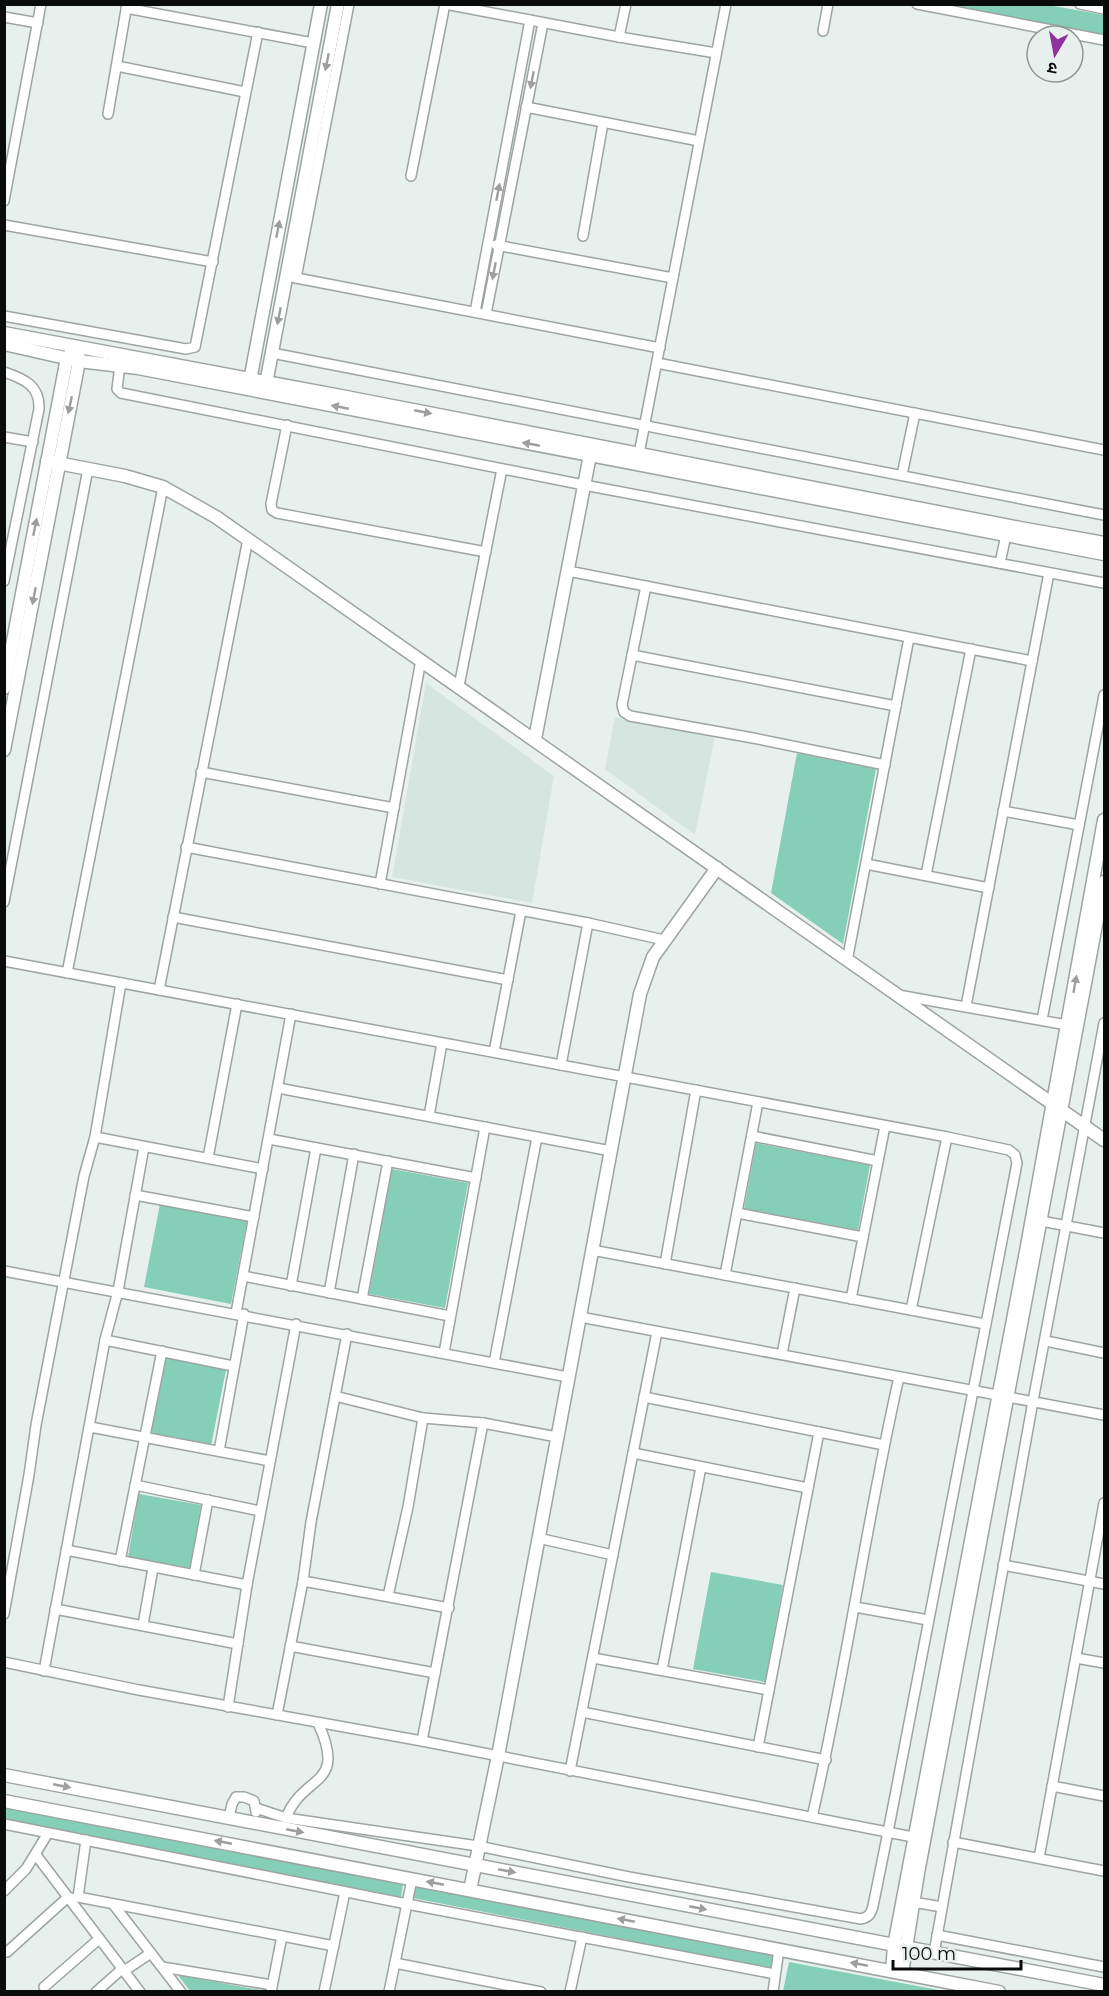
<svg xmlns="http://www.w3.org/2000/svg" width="1109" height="1996" font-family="Montserrat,'Noto Sans Devanagari',sans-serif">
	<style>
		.built { fill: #d5e6e0 }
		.green { fill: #85ceb7 }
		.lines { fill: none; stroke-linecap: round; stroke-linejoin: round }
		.street-casing { stroke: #9da4a2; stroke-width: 12 }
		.secondary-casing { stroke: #9da4a2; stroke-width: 15 }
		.street { stroke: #fff; stroke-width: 9 }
		.secondary { stroke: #fff; stroke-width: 12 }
		.oneway { fill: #9d9e9d }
	</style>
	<rect width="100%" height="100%" fill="#e8f0ed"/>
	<g class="built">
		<path d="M426,683L554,776L532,903L392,877Z"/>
		<path d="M615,717L715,736L695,835L605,769Z"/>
	</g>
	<g class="green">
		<path d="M941,5H1048L1104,15V36Z"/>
		<path d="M797,753L876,769L843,944L771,893Z"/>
		<path d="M756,1143L870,1165L858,1230L744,1209Z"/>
		<path d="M392,1169L468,1183L445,1308L369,1294Z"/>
		<path d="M160,1204L247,1221L231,1304L144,1287Z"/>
		<path d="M166,1358L226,1370L211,1446L151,1434Z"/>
		<path d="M139,1494L201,1505L190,1568L128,1557Z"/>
		<path d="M711,1572L783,1585L765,1682L693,1669Z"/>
		<path d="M4,1808L403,1884L401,1897L5,1820Z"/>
		<path d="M415,1886L773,1956L771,1968L413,1898Z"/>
		<path d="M789,1962L944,1991H783Z"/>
		<path d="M178,1975L266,1991H190Z"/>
	</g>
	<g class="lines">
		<g class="street-casing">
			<g id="street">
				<path d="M445,4L619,37L716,53"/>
				<path d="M917,4L1104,40"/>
				<path d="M1080,4L1104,9"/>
				<path d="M126,8L313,43"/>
				<path d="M4,17L38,23"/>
				<path d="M823,31L828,4"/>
				<path d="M619,37L626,4"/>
				<path d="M117,66L245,92"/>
				<path d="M526,107L699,141"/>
				<path d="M108,114L127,4"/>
				<path d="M411,176L445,4"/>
				<path d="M4,201L41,4"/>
				<path d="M4,225L213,262"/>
				<path d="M583,236L603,123"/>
				<path d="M496,245L673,278"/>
				<path d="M286,276L660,348"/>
				<path d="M296,278L349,4"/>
				<path d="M475,312L530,20"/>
				<path d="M486,314L543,23"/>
				<path d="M4,316L186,349L195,347L258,32"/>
				<path d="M272,353L1104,515"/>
				<path d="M657,363L1104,450"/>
				<path d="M120,365L117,389L121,393L584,485L1104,583"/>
				<path d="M4,372C25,379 40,386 39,409L4,581"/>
				<path d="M287,425L271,504L272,510L277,513L486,552"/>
				<path d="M4,437L33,442"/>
				<path d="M638,459L726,4"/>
				<path d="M902,475L915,413"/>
				<path d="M1000,563L1006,535"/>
				<path d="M568,571L1032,661"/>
				<path d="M646,586L622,705L624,712L630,716L753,738L885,765"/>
				<path d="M632,655L896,706"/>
				<path d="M459,686L502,469"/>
				<path d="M201,772L394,808"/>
				<path d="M1003,811L1079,825"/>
				<path d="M186,847L588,923L664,940"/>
				<path d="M866,864L989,888"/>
				<path d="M926,875L971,649"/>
				<path d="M380,884L421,660"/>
				<path d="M4,902L88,469"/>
				<path d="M173,917L508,980"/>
				<path d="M4,961L947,1137L1009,1150L1015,1155L1017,1163L888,1832L873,1906C871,1914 869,1917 861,1919L629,1877L478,1846L286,1818L256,1808"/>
				<path d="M847,961L909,638"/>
				<path d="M67,973L163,487"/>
				<path d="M159,990L248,539"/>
				<path d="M898,995L1067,1025"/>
				<path d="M966,1006L1049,573"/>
				<path d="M1042,1020L1104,695"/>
				<path d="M494,1052L521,911"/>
				<path d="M561,1065L588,923"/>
				<path d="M278,1088L611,1151"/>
				<path d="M429,1116L442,1043"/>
				<path d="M752,1136L878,1161"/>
				<path d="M95,1137L263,1169"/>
				<path d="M269,1139L476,1178"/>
				<path d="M208,1158L237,1004"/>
				<path d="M135,1195L254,1217"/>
				<path d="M737,1213L863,1237"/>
				<path d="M1036,1220L1104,1233"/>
				<path d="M592,1250L985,1324"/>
				<path d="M665,1264L696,1090"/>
				<path d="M4,1271L568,1377"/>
				<path d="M725,1275L758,1102"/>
				<path d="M243,1276L450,1316"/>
				<path d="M291,1286L316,1148"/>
				<path d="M329,1293L354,1154"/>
				<path d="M362,1299L388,1161"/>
				<path d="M851,1299L885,1126"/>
				<path d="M911,1310L947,1137"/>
				<path d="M236,1313L291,1014"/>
				<path d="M580,1317L1104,1415"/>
				<path d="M105,1340L233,1366"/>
				<path d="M1046,1341L1104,1353"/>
				<path d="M444,1353L485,1127"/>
				<path d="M782,1354L795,1288"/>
				<path d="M494,1363L537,1137"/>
				<path d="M335,1396L423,1418L483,1423L557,1437"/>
				<path d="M644,1397L884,1445"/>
				<path d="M90,1427L270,1461"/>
				<path d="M219,1451L244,1314"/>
				<path d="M633,1453L808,1488"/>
				<path d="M135,1485L260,1511"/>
				<path d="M538,1538L613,1555"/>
				<path d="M66,1550L247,1585"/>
				<path d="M120,1561L162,1351"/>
				<path d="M1003,1565L1104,1584"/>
				<path d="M194,1575L208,1500"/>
				<path d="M303,1581L449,1608"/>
				<path d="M388,1596L408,1507L423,1418"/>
				<path d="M855,1607L928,1620"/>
				<path d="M55,1609L238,1644"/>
				<path d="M4,1614L29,1475L36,1425L84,1176L95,1137L121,983"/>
				<path d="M143,1625L153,1568"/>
				<path d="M290,1646L435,1673"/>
				<path d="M593,1658L769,1690"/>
				<path d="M1076,1658L1104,1663"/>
				<path d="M4,1662L139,1690L422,1741L918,1838"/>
				<path d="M662,1670L701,1467"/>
				<path d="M44,1671L105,1340L118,1291L144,1147"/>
				<path d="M228,1707L247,1585L296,1324"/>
				<path d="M582,1712L826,1760"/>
				<path d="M277,1715L303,1581L311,1522L347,1334"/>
				<path d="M422,1741L483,1423"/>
				<path d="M758,1747L819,1432"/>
				<path d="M570,1771L657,1332"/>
				<path d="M1052,1786L1104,1796"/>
				<path d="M812,1817C846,1672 866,1523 899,1377"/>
				<path d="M229,1818L232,1804L236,1797H244L254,1801L256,1812"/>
				<path d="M286,1818C303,1773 348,1788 318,1723"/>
				<path d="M4,1824L407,1904L775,1974"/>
				<path d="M86,1840L78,1897L334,1946"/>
				<path d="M953,1842L1104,1871"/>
				<path d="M36,1855L140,1992"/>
				<path d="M1039,1858L1104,1503"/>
				<path d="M4,1891L26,1869L48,1833"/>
				<path d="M913,1902L942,1907"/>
				<path d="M113,1904L181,1992"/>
				<path d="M937,1935L1104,1967"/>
				<path d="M7,1952L67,1898H71"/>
				<path d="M934,1953L1033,1401L1104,1023"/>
				<path d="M395,1963L541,1992"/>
				<path d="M162,1967L272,1985"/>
				<path d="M124,1971L151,1953"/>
				<path d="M44,1987L99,1939"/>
				<path d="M96,1992L122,1969"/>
				<path d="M271,1992L282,1936"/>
				<path d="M324,1992L345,1892"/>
				<path d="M389,1992L412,1879"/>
				<path d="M570,1992L582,1937"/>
				<path d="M773,1992L779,1949"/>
			</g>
		</g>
		<g class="secondary-casing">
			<g id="secondary">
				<path d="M4,333L341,396L1020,528L1104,543"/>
				<path d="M4,344L79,361L138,368L1104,554"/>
				<path d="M249,386L321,4"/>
				<path d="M265,389L338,4"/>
				<path d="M47,461L125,476L163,487L216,517L1104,1140"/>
				<path d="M4,688L67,358L71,353"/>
				<path d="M535,739L590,455"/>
				<path d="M4,750L79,361L78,354"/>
				<path d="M4,1775L1104,1985"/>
				<path d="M4,1801L999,1992"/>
				<path d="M470,1890L498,1756L640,994L653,957L717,868"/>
				<path d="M892,1971L894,1946L1027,1246L1104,820"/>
				<path d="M902,1973L918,1873L1104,882"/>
			</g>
		</g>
		<use href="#street" class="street"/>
		<use href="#secondary" class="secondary"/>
	</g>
	<defs><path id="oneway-solid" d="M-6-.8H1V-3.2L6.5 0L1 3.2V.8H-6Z" transform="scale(1.5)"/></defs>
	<g class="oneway">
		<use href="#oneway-solid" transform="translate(327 62) rotate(101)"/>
		<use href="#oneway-solid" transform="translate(532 80) rotate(101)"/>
		<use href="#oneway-solid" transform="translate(498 192) rotate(-79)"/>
		<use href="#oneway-solid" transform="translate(278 229) rotate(-79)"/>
		<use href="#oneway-solid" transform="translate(494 271) rotate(101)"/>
		<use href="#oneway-solid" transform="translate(279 316) rotate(101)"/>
		<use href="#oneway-solid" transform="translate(70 405) rotate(102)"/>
		<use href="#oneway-solid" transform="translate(340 407) rotate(-169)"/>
		<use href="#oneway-solid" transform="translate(423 412) rotate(11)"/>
		<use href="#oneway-solid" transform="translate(531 444) rotate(-169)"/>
		<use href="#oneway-solid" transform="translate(35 527) rotate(-79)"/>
		<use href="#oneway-solid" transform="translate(34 596) rotate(101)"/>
		<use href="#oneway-solid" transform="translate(1075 984) rotate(-80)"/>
		<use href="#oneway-solid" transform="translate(62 1786) rotate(11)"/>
		<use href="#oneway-solid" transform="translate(295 1831) rotate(11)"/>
		<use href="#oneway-solid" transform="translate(223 1842) rotate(-169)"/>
		<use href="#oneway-solid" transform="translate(507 1871) rotate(11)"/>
		<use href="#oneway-solid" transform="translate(435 1883) rotate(-169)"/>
		<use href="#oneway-solid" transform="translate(698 1908) rotate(11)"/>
		<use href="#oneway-solid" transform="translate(626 1920) rotate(-169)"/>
		<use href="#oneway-solid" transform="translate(859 1964) rotate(-169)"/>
	</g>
	<rect width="1109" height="1996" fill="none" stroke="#0a0c0b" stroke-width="12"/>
	<g transform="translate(1055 54) rotate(190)"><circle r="28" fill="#e8f0ed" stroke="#8f9593" stroke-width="1.5"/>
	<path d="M0-4.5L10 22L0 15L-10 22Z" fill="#8f329d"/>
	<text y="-9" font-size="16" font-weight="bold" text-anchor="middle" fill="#0a0c0b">उ</text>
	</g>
	<path d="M893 1960v9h128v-9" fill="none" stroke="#0a0c0b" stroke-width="3"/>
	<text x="902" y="1960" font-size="18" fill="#0a0c0b" stroke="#e8f0ed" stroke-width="4.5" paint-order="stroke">100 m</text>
</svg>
